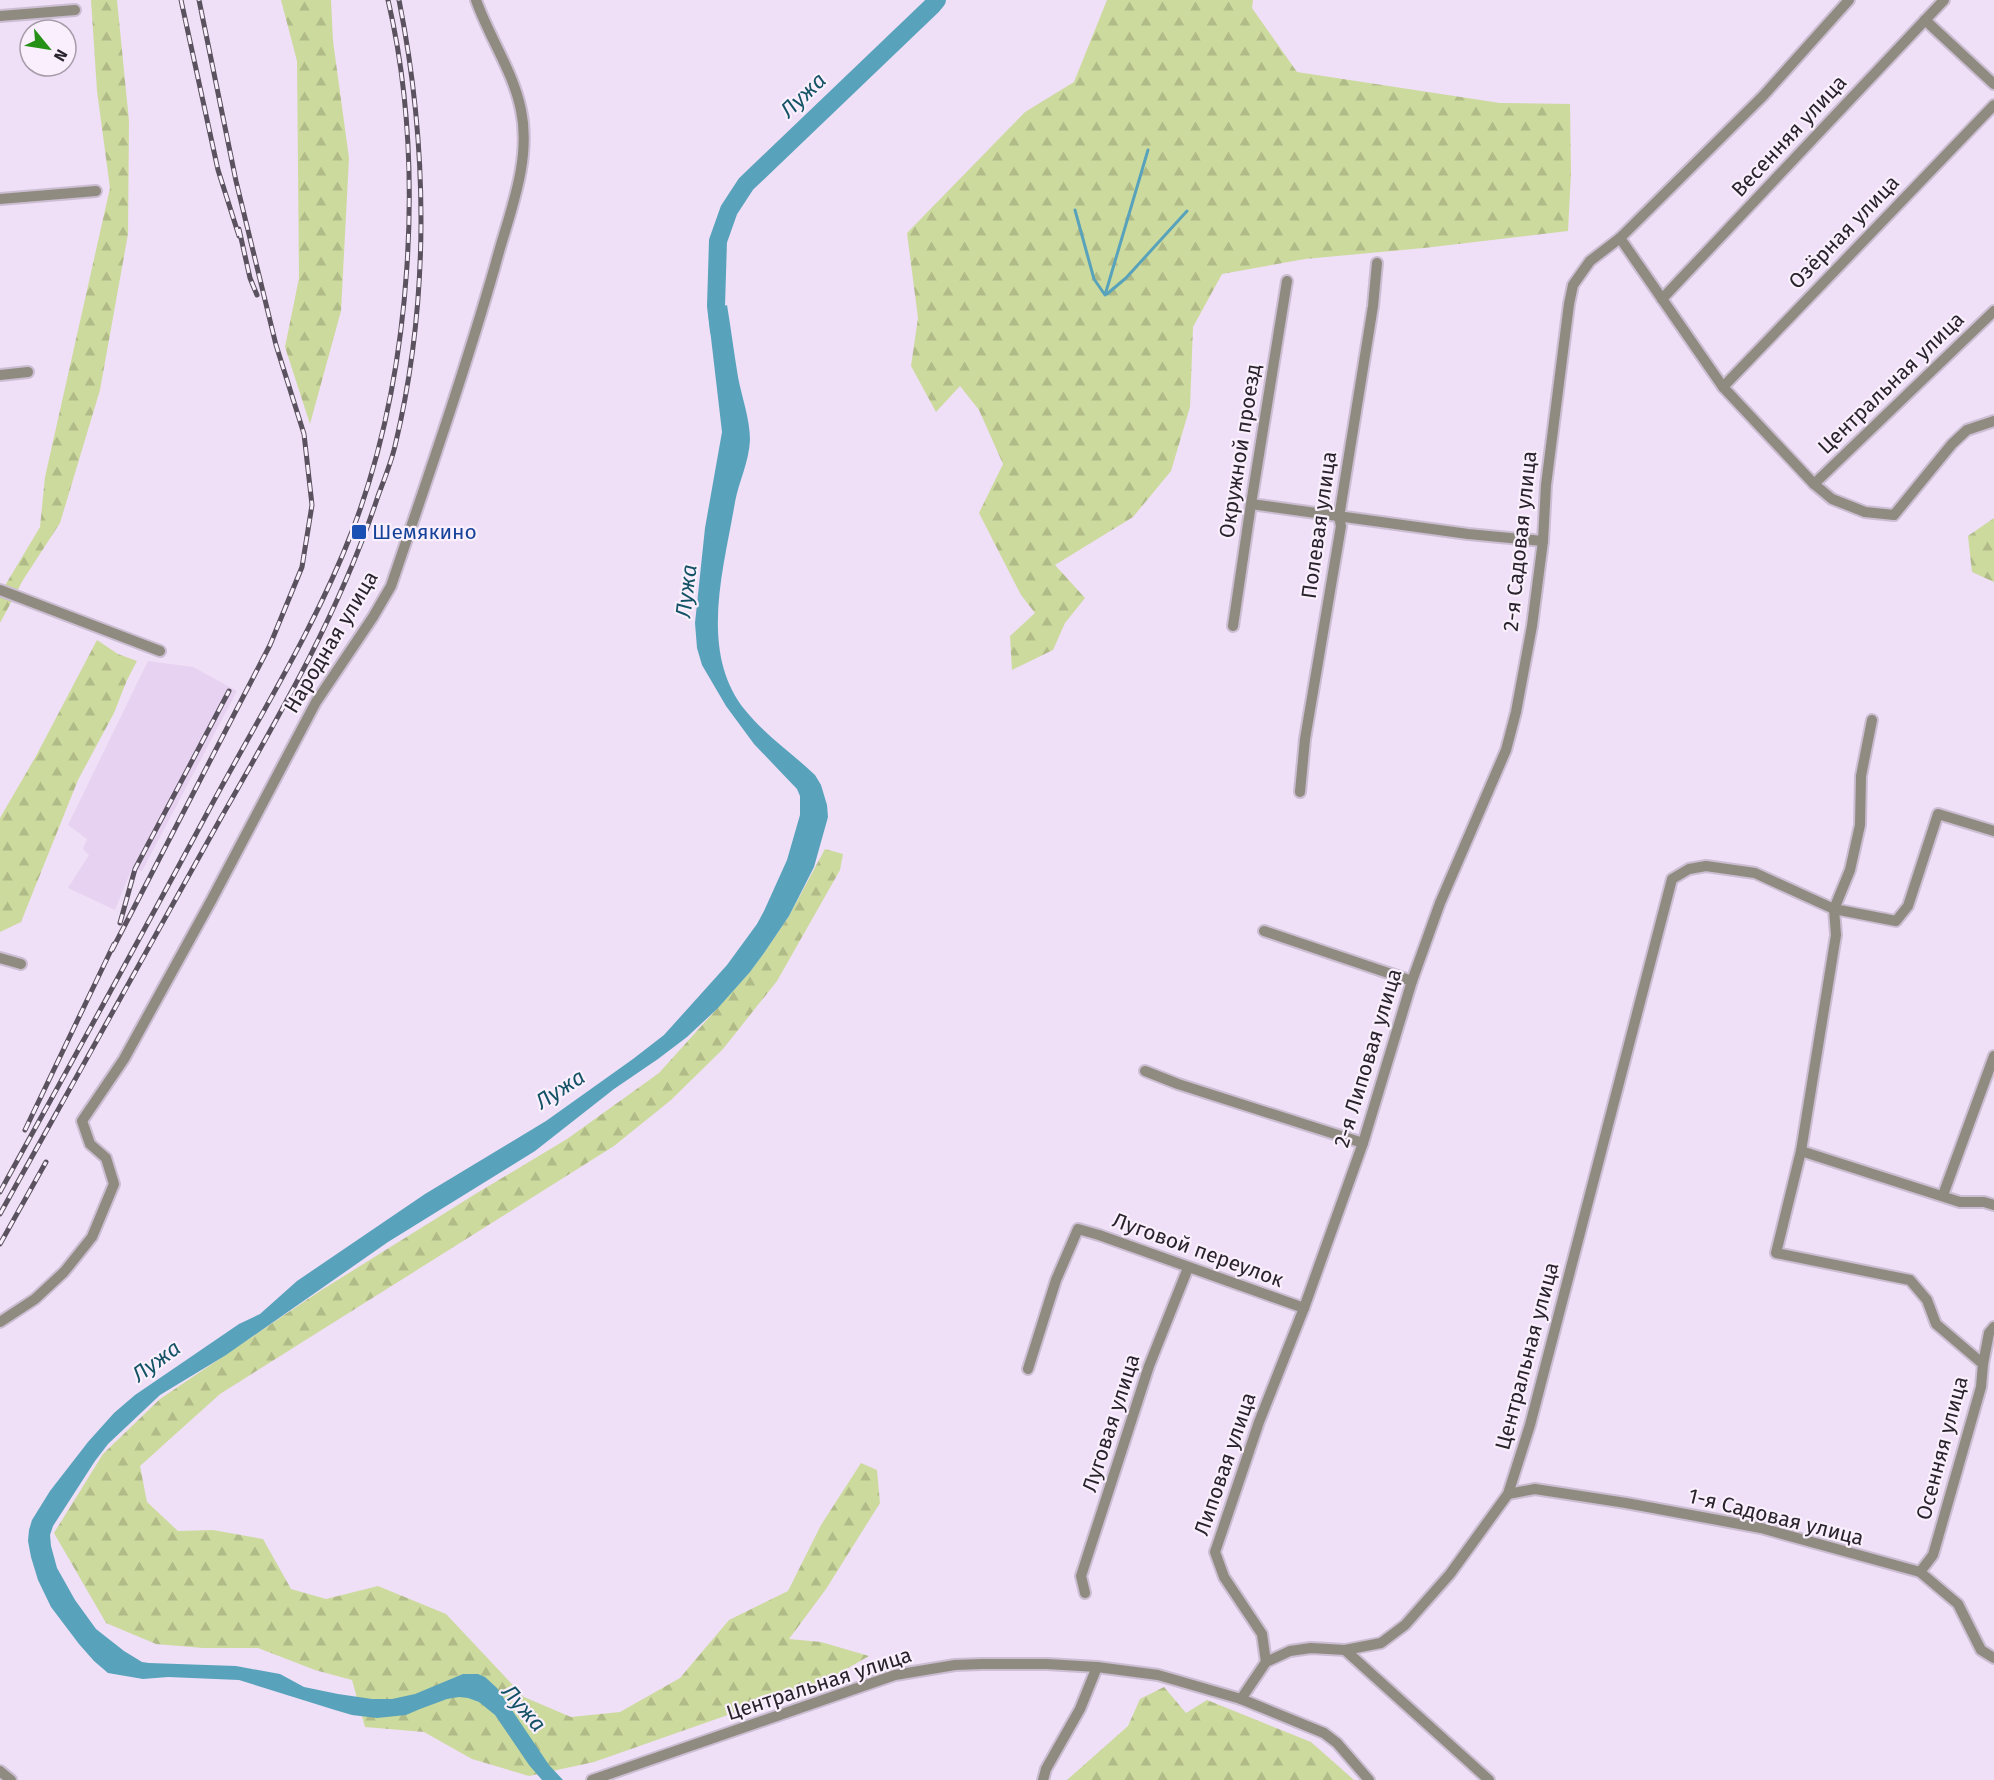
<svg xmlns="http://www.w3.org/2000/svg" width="1994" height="1780" font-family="'Fira Sans',sans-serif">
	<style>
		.built { fill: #e7d3f1 }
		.forest { fill: url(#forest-firs) }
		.water { fill: #58a3bb }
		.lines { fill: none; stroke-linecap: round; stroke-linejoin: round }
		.stream { stroke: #58a3bb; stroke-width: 3 }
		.river { stroke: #58a3bb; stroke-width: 18 }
		.minor-casing { stroke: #cbbdd2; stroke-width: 14 }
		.minor { stroke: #908b80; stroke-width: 10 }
		.rail-casing { stroke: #5b525f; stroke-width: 5 }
		.rail { stroke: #f9effd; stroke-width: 3; stroke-dasharray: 9; stroke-linecap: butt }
		.transit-dot { fill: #1a4fb4; stroke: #f9effd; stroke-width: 2 }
		.labels { text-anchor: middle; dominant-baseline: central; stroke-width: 4.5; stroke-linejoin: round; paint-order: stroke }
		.street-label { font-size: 21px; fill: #29232c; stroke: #f9effd }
		.transit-label { font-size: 21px; fill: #164399; stroke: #f9effd; text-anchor: start }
		.water-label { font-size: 22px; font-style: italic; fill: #145365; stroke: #f9effd }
	</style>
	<defs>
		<pattern id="forest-firs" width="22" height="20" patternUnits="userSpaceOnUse" patternTransform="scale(1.5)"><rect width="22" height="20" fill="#cdda9e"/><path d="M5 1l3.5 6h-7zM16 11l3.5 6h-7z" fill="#b0bb88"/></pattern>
	</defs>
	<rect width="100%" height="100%" fill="#efdff7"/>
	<path class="built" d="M148,661L193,667L237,691L142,871L132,868L115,910L68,888L89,855L83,849L87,839L68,825Z"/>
	<g class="forest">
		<path d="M91,0H117L129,121L128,234L100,390L60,523L23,580L0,623V594L40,527L45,477L110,188L97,91Z"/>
		<path d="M281,0H331L333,41L349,158L341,311L310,424L285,347L299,278L297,61Z"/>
		<path d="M1107,0H1253L1252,8L1297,72L1500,103L1570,104L1571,173L1568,231L1424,248L1305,259L1222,274L1193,327L1190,407L1171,471L1133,517L1055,565L1085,598L1065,623L1053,650L1012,670L1010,636L1035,613L1021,595L979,513L1003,464L979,410L960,386L936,412L911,366L918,318L907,233L1025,112L1074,82Z"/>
		<path d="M1994,518V582L1972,572L1968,536Z"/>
		<path d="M97,640L118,654L137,661L127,680L114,713L78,780L21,922L0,932V818L36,756Z"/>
		<path d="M825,849L843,854L840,870L777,981L723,1049L671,1100L614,1146L220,1394L140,1466L147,1502L178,1531L213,1530L263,1539L291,1589L326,1599L378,1586L446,1614L524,1697L571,1717L620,1712L680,1678L729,1620L788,1591L821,1525L861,1463L877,1470L880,1503L826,1589L789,1639L821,1642L869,1656L827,1680L594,1762L529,1776L472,1759L424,1732L365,1727L352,1680L315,1670L258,1648H203L156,1644L106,1623L54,1533L103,1454L160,1399L320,1291L477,1193L567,1139L659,1073L750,972L764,953L789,916Z"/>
		<path d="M1164,1687L1186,1713L1207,1700L1311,1742L1354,1780H1067L1128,1726L1140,1699Z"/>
	</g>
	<path class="water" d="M727,305C731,329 734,353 738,377C742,398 750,419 750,440C749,462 739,481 735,502C724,569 698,651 745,710C765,735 792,753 815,775L821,785L827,805L828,817L814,867L789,916L764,953L750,972L718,1008L687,1037L658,1059L614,1089L535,1151L388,1242L226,1355L160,1395L108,1444L95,1461L53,1526L50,1535L51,1546L57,1568L75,1600L96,1629L124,1651L142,1662L149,1663L236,1666L280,1674L304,1687L338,1694L372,1699H392L415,1694L463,1674H478L485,1677L497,1688L549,1765L563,1780H542L529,1765L495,1715L479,1702L468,1698L459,1697L447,1699L420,1709L406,1715L377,1718L352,1715L335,1710L239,1680L168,1677L143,1679L108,1673L94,1661L79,1644L51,1607L38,1580L31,1557L28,1541L29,1530L32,1520L50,1491L88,1442L114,1413L135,1395L239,1324L260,1314L297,1281L425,1194L546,1121L633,1059L664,1035L727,965L757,924L764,911L787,860L800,815V796L797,789L754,744L726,706L702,665L697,648L695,623L705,528L722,432L708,312Z"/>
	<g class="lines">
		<g class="stream">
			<path d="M1075,210L1094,279L1105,295L1148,150"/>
			<path d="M1107,294L1126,278L1187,211"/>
		</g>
		<path class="river" d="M719,331L716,306L718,241L729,210L746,184L932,6L937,0"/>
		<g class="minor-casing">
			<g id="minor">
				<path d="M0,16L75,10"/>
				<path d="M1925,20L1994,84"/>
				<path d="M0,199L96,191"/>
				<path d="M1620,238L1723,387L1814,484L1832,499L1865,512L1894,515L1952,444L1967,430L1994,421"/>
				<path d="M1662,299L1944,0"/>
				<path d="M0,375L28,372"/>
				<path d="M1723,387L1994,105"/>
				<path d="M1814,484L1994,311"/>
				<path d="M1251,504L1468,534L1543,541"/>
				<path d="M0,590L160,651"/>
				<path d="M1233,626L1251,504L1287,281"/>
				<path d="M1872,720L1861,776L1860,825L1850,870L1834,909L1836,935L1801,1151L1776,1253L1910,1280L1927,1300L1936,1324L1983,1364L1981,1387L1933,1555L1920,1572"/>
				<path d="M1300,792L1305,739L1341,526L1339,517L1373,306L1377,263"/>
				<path d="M1264,931L1412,981"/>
				<path d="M0,958L21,964"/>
				<path d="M1145,1071L1178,1084L1363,1143"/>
				<path d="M1801,1151L1960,1202H1984L1994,1205"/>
				<path d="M1943,1195L1994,1056"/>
				<path d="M0,1322L35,1299L64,1272L92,1237L114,1184L106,1158L90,1144L82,1121L124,1059L211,901L316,702L373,617L391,586C427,480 464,374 495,266C508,216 532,162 521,110C513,71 489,37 476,0"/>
				<path d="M1983,1364L1989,1333L1994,1327"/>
				<path d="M1028,1369L1056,1280L1078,1229L1099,1235L1304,1308"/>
				<path d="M1508,1494L1535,1489L1626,1503L1761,1528L1920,1572L1958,1604L1981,1650L1994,1658"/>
				<path d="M1085,1593L1081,1576L1149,1366L1188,1268"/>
				<path d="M1345,1650L1489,1780"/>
				<path d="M1266,1662L1262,1634L1224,1577L1215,1552L1259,1422L1304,1308L1363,1143L1412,981L1440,903L1506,750L1516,712L1532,626L1543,541L1546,485L1569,304L1573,285L1590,261L1620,238L1763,96L1849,0"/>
				<path d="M1241,1699L1266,1662L1290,1651L1311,1648L1345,1650L1381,1643L1405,1625L1450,1574L1508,1494L1530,1425L1672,879L1689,869L1706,866L1755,873L1834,909L1896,921L1908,906L1938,814L1994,831"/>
				<path d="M0,1771L11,1780"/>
				<path d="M592,1780L895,1675L955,1665L982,1664H1047L1097,1667L1158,1675L1241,1699L1324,1733L1337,1743L1369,1780"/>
				<path d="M1043,1780L1046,1769L1080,1709L1097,1667"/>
			</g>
		</g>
		<use href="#minor" class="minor"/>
		<g class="rail-casing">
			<g id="rail">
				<path d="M181,0L218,170L239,236"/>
				<path d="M239,229L250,278L257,295"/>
				<path d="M120,923L135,869L229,691"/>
				<path d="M112,950L270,645L302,567L312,505L304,434L276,345L236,181L199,0"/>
				<path d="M25,1130L114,944"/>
				<path d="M0,1192C71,1063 142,935 211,806C260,715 316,626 353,529C412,373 426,163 388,0"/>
				<path d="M0,1214C74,1082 148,949 222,816C281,713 341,609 378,496C384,480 391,463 395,446C430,300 428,146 399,0"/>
				<path d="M0,1244L46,1162"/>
			</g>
		</g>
		<use href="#rail" class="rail"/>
	</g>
	<rect class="transit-dot" x="351" y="524" width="16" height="16" rx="3"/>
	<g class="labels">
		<g class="street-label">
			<text transform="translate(1789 136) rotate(-47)">Весенняя улица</text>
			<text transform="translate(1844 232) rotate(-46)">Озёрная улица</text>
			<text transform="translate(1891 383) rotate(-44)">Центральная улица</text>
			<text transform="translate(1240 451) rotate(-81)">Окружной проезд</text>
			<text transform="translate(1319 525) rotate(-82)">Полевая улица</text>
			<text transform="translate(1520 541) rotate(-84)">2-я Садовая улица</text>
			<text transform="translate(331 642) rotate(-59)">Народная улица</text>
			<text transform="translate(1368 1058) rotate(-73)">2-я Липовая улица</text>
			<text transform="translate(1198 1250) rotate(20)">Луговой переулок</text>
			<text transform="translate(1527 1356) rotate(-75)">Центральная улица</text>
			<text transform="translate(1111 1423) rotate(-72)">Луговая улица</text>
			<text transform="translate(1942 1448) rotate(-75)">Осенняя улица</text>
			<text transform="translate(1225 1464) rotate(-71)">Липовая улица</text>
			<text transform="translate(1776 1517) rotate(14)">1-я Садовая улица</text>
			<text transform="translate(819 1684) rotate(-18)">Центральная улица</text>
		</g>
		<g class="transit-label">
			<text x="372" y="532">Шемякино</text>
		</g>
		<g class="water-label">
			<text transform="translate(803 95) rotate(-44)">Лужа</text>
			<text transform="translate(686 591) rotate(-83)">Лужа</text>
			<text transform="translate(560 1089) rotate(-33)">Лужа</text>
			<text transform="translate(156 1361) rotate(-36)">Лужа</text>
			<text transform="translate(524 1708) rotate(49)">Лужа</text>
		</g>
	</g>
	<g transform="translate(48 48) rotate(120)"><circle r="28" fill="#f9effd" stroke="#a69da9" stroke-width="1.5"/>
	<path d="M0-4.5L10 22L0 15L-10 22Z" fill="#249015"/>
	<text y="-9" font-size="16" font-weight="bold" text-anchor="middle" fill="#29232c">N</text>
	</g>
</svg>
